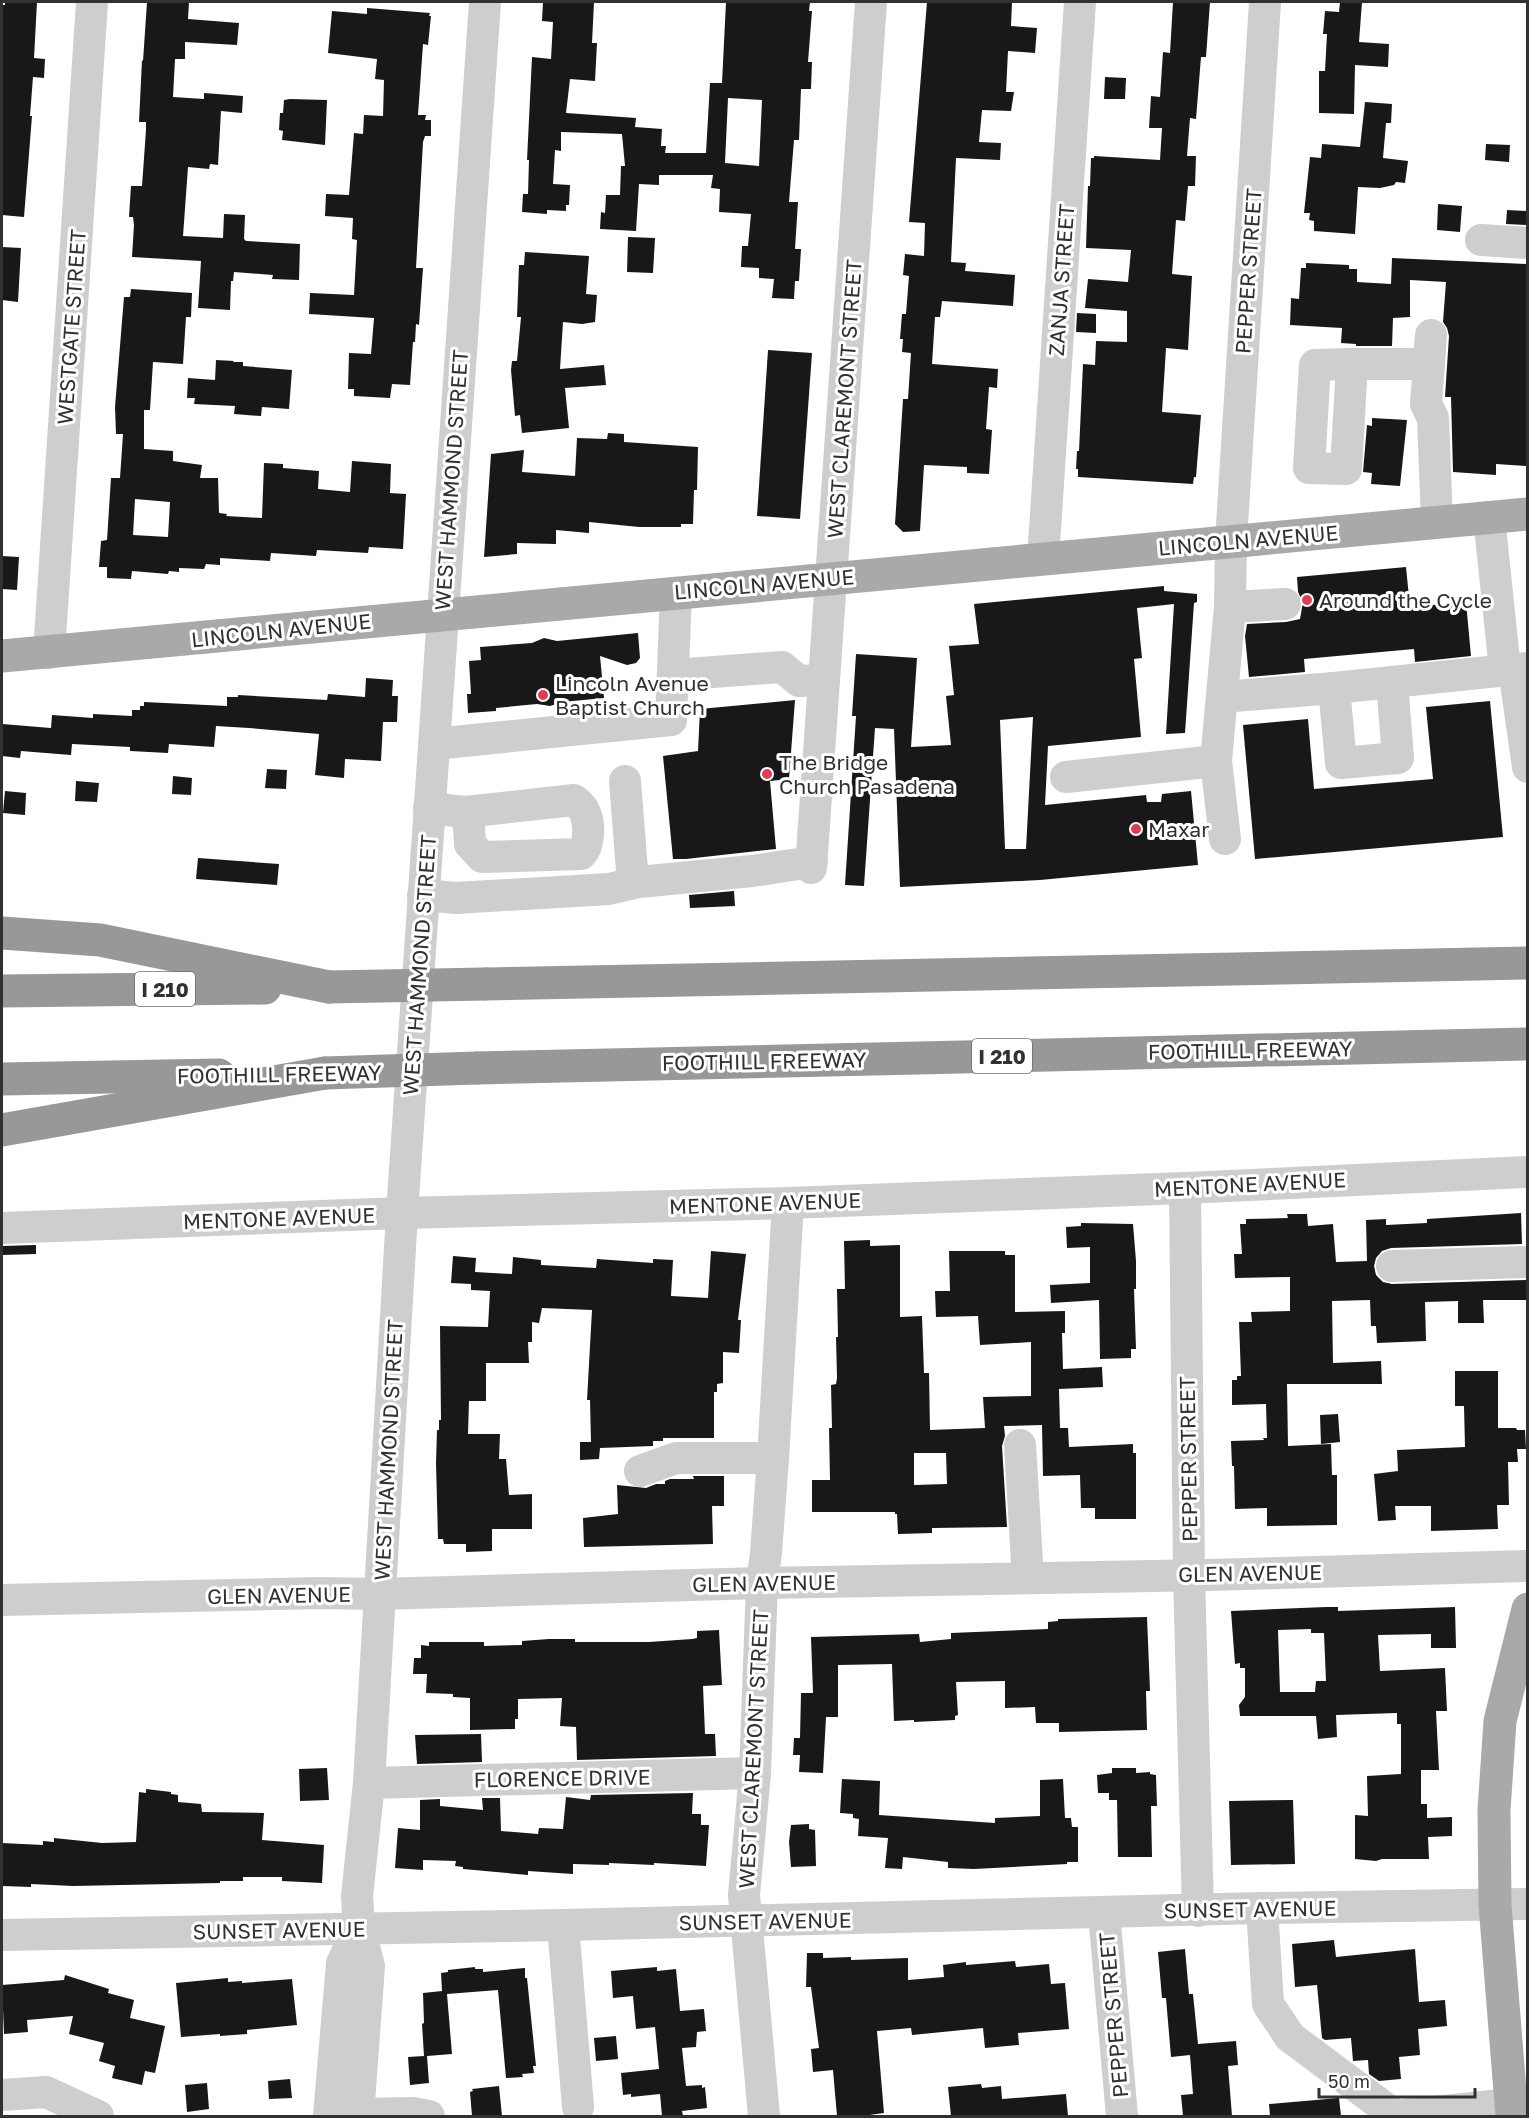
<svg xmlns="http://www.w3.org/2000/svg" width="1529" height="2118" font-family="'Golos Text',sans-serif">
	<style>
		.building { fill: #181818; fill-rule: evenodd }
		.lines { fill: none; stroke-linecap: round; stroke-linejoin: round }
		.minor { stroke: #cecece; stroke-width: 32 }
		.major { stroke: #a9a9a9; stroke-width: 33 }
		.highway { stroke: #989898; stroke-width: 33 }
		.highway-bridge { stroke: #989898; stroke-width: 33 }
		.poi-dot { fill: #dd3d56; stroke: #fff; stroke-width: 2 }
		.labels { text-anchor: middle; dominant-baseline: central; stroke-width: 6; stroke-linejoin: round; paint-order: stroke }
		.shield { fill: #fff; stroke: #6f6f6f; stroke-width: 1.5 }
		.shield-label { font-size: 20px; font-weight: bold; fill: #313131 }
		.street-label { font-size: 21px; fill: #313131; stroke: #fff }
		.poi-label { font-size: 21px; fill: #313131; stroke: #fff; text-anchor: start }
	</style>
	<rect width="100%" height="100%" fill="#fff"/>
	<g class="building">
		<path d="M5,2H37L34,58L45,59L44,78L33,77L30,116H32L24,217L2,215V5H5Z"/>
		<path d="M147,2H189L188,19L239,23L237,45L185,42V59H175L173,97L204,99V93L243,96L242,113L221,111L218,165L210,164L209,169L188,167L183,236L223,238L224,214L245,215L244,239L246,241L300,244L299,280L272,279L273,275L234,272L233,281H231L230,310L198,308L201,261L132,257L134,225L133,217H129L131,186H142L146,130V122H139L142,60L143,61Z"/>
		<path d="M543,2H594L592,43H597L595,81L570,79L566,113L636,118L635,127L662,129L661,146H666L665,153H706L710,83H722L726,2H810L809,11H812L808,62H812L811,89H801L799,140H794L789,202H798L795,249H801L799,281H795L794,299L772,298L774,279L759,278V268L741,267L742,246H748L751,214L719,212L720,189L711,188L713,175H659V185L639,184L636,231L600,229L601,212L605,213L606,195H620L621,166H625L622,134L561,132V151L555,150L553,184L570,185L569,205H566V211L547,210V214L522,212L523,194H528L529,160H527L532,57L551,59L553,22L542,21ZM728,98L762,100L759,166L725,163Z"/>
		<path d="M927,2H1012L1011,26L1037,28L1035,53L1008,51L1006,92H1014L1011,111L982,110L979,142L1001,143L1000,160L956,158L951,262L966,263L965,271L1015,275L1013,306L942,301L940,317H935L932,364L998,369L997,388L989,387L986,429L992,430L989,474L967,473V467L924,465L920,531L903,532L895,524L903,399H908L911,353L902,352L903,339H900L902,314H906L909,276L903,275L905,254L924,256L925,223L909,222Z"/>
		<path d="M1173,2H1210L1206,57H1201L1196,119L1190,118L1187,156H1196L1195,186H1188L1185,221L1176,220L1172,274L1192,276L1188,350L1166,348L1162,412L1201,415L1196,477H1194L1193,484L1078,477V469H1076L1077,451H1079L1083,364L1095,365L1096,341L1127,342V311L1085,308L1088,279L1128,282L1131,250L1086,248L1088,186H1090L1091,158H1094V156L1160,160L1162,128H1149L1151,96L1160,97L1163,52L1170,53Z"/>
		<path d="M1340,2H1362L1359,42L1389,44L1388,67L1355,65L1354,114L1319,113V71H1325L1327,34H1323L1325,11L1339,12Z"/>
		<path d="M367,8L430,13L429,16H431L428,45L423,44L418,115H426L425,120H431V136H425L423,142L416,268H423L419,325L416,324L415,342H413L410,385L392,384L390,398L354,396V389H348L349,353L371,354L374,318L309,314L310,293L354,295L357,240L352,239L353,218L325,216L326,194L349,195L354,133L363,134L364,115L383,116L384,80L375,79L377,59L328,53L332,11L367,14Z"/>
		<path d="M1105,77L1126,78L1125,99H1104Z"/>
		<path d="M290,99L327,100L325,145L282,140L283,131L279,130L280,113H283L284,100Z"/>
		<path d="M1365,102L1392,104L1391,123H1386L1383,158L1408,161L1405,183L1396,182L1394,185L1380,188L1358,187L1355,234L1314,231V221L1309,220L1310,213H1304L1310,157L1321,158L1322,144L1360,147Z"/>
		<path d="M1486,144L1510,145L1509,162L1485,160Z"/>
		<path d="M1438,204L1462,206L1460,232L1437,230Z"/>
		<path d="M1507,210L1527,211V225L1506,224Z"/>
		<path d="M628,237L655,238L653,273L627,272Z"/>
		<path d="M2,247L21,248L18,302L2,300Z"/>
		<path d="M525,252L589,256L586,294L597,295L595,322L582,324L563,322L560,369L604,365L606,385L565,388L569,428L522,433L520,415L515,416L511,370L512,361H517L521,317H517L519,265H524Z"/>
		<path d="M1392,258L1527,264V466L1496,464V475L1453,472L1451,397H1445L1449,336L1447,328L1443,322L1446,282L1410,280V317L1393,318L1392,346H1356V344L1341,343L1342,328L1290,325L1291,298L1299,299L1301,268H1306V263L1349,265V269H1357V282L1391,284Z"/>
		<path d="M131,289L192,293L191,317H186L183,364L153,362L150,410H144V449L173,451V461L202,465L200,478H218L219,513L227,514L226,516L262,518L264,463L283,464V468L319,471L318,489L350,492L352,461L391,464L390,493L406,494L403,549L369,547L368,553L317,550L316,556L271,553L270,561L220,558V565L206,564L204,569L179,568V572L169,571L168,574L132,571L131,579L107,578V567H99L101,541L107,540L111,478H120L123,434H116L115,407L124,297H130ZM135,499L170,502L168,537L133,535Z"/>
		<path d="M1077,313L1096,314V333L1076,332Z"/>
		<path d="M768,350L812,353L800,519L757,516Z"/>
		<path d="M216,360L234,361L233,362H243V366L292,370L289,409L262,407L261,416L234,414L235,406L194,404L195,398H187L188,378L215,380Z"/>
		<path d="M1372,418L1407,420L1400,486L1371,484L1372,473L1363,472L1367,425L1372,426Z"/>
		<path d="M608,433L624,434V442L698,447L697,490H694L693,524H681V527H639L589,522V533L556,530V544L517,543V554L484,557L491,454L524,450L522,472L575,476L577,438L607,439Z"/>
		<path d="M2,556L19,557L17,590L2,589Z"/>
		<path d="M1406,567L1410,607L1466,602L1471,656L1415,662L1414,649L1304,659L1305,672L1249,677L1245,636L1247,624L1286,622L1300,619L1303,602L1298,592L1297,577Z"/>
		<path d="M1164,586V591L1197,594V602L1194,603L1185,733L1166,734L1174,604L1137,608L1142,658L1134,659L1141,737L1048,746L1045,805L1146,795L1147,802H1161L1162,794L1191,791L1198,865L1040,880L900,887L894,729L875,728L864,886L845,885L856,716H852L856,654L917,658L911,747L951,745L946,696L954,695L949,646L979,644L974,604ZM1033,717L1026,849H1005L1000,720Z"/>
		<path d="M638,633L640,658L636,663L627,665L600,656L604,698L563,702L550,706L537,704L496,708V711L468,713L467,694H471L469,661L481,660L480,647L532,643L544,638L557,641Z"/>
		<path d="M366,678L393,680L392,696H398L397,722H383L381,761L345,759L344,778L315,775L319,734L249,728L216,726L214,747L169,744L168,753L130,751V747L72,744L71,755L21,751L20,758L2,756V724L51,728L52,715L93,718V714L132,716V710H140V706H144V702L227,706V697H238V695L327,700L328,694L365,697Z"/>
		<path d="M795,700L789,779L770,781L776,849L686,859H673L663,756L698,751L700,709Z"/>
		<path d="M1490,701L1503,837L1255,859L1243,725L1308,719L1314,789L1433,779L1426,707Z"/>
		<path d="M267,769L287,770L286,789L265,788Z"/>
		<path d="M173,776L192,778L191,795L172,794Z"/>
		<path d="M76,781L99,783L97,802L75,801Z"/>
		<path d="M5,791L26,793L25,815L3,813Z"/>
		<path d="M198,858L279,864L277,885L196,879Z"/>
		<path d="M734,891L735,906L690,908L689,895Z"/>
		<path d="M1521,1213L1522,1244L1391,1248L1382,1251L1376,1258L1374,1266L1376,1275L1383,1282L1392,1284L1527,1280V1300H1483L1484,1323H1458V1301L1425,1302L1426,1341L1377,1343L1376,1326H1371L1370,1300L1332,1301L1333,1363L1381,1361L1382,1384H1287L1288,1446L1331,1444L1332,1475H1337V1525L1267,1526V1508L1235,1509L1234,1466H1232L1231,1441L1264,1440L1263,1438H1267L1266,1404L1232,1405V1380H1237V1376H1241L1239,1322H1252L1251,1312L1290,1311V1277L1235,1278L1234,1254H1242L1240,1224H1246V1219L1288,1218L1287,1214H1307L1308,1226L1333,1224L1336,1262L1367,1261L1366,1220L1386,1219V1225L1427,1223V1219Z"/>
		<path d="M1081,1223L1133,1224L1136,1261V1289H1134L1136,1349H1131V1358L1100,1359L1099,1300L1051,1303L1050,1285L1090,1283V1247L1067,1248L1066,1227L1081,1226Z"/>
		<path d="M870,1240V1246L900,1245V1317L922,1316L924,1373H929L930,1430L985,1428L983,1397L1031,1396V1342L980,1345L978,1316L936,1317L935,1291H950L949,1251H1005V1255H1015V1312L1065,1311V1333H1062L1063,1369L1102,1367L1103,1387L1059,1389L1060,1428H1068L1069,1447L1133,1444V1453H1136V1519H1095V1508H1081L1080,1475L1043,1476L1042,1425L1004,1426L1005,1436L1002,1446L1007,1527L932,1528V1533L898,1534L897,1514H895V1512H812V1480H830L829,1428H832L831,1385L836,1384L837,1378L836,1337H838L837,1289H845L844,1241ZM914,1453H946L947,1484L914,1485Z"/>
		<path d="M36,1245V1254L2,1255V1246Z"/>
		<path d="M711,1251L746,1254L738,1320H741L739,1353L723,1352V1383L717,1384V1392H714V1438H663V1441H653V1446L600,1448L599,1459L580,1460V1442H591L590,1400H587L592,1310L542,1308L539,1323L532,1322V1342H528L529,1363H486V1401H469L468,1434H500L499,1459H506L509,1495L532,1494V1529H492V1551L466,1552V1544H444L443,1539H438L436,1463L437,1430H439V1420H441L440,1326L488,1327L490,1291L471,1290V1284L451,1283L453,1256L476,1258L475,1272L512,1274L513,1257L541,1260V1265L596,1268L597,1259L653,1263V1259L673,1260L671,1296L708,1298Z"/>
		<path d="M1455,1371H1498V1428H1516L1517,1430H1525L1526,1449H1517L1518,1462H1508L1509,1505H1497L1498,1529L1431,1531V1506H1395L1396,1520L1378,1521L1374,1474L1398,1471L1397,1450L1465,1447L1464,1406H1455Z"/>
		<path d="M1338,1414L1340,1442L1321,1444L1320,1415Z"/>
		<path d="M693,1476H724V1506H712L713,1544L584,1547L583,1518L618,1514L617,1485L646,1488L656,1484H665V1481L670,1479H694Z"/>
		<path d="M1326,1607H1338V1611L1455,1607L1456,1648H1431V1634L1378,1635L1380,1671L1445,1668L1447,1711H1436L1439,1770H1421V1804H1427V1818L1452,1817V1836L1428,1837L1429,1859H1382L1376,1861L1355,1859V1815L1368,1816L1367,1776L1401,1774V1724H1397V1713L1336,1715L1337,1737L1318,1739L1316,1716H1240L1239,1705L1245,1697V1668H1240V1663L1235,1664L1231,1611ZM1311,1629V1633H1324L1326,1681H1316L1315,1692H1280L1278,1630Z"/>
		<path d="M1147,1617L1150,1691H1146L1147,1730L1059,1732V1723H1036L1035,1707L1005,1708V1681L956,1682L958,1715L955,1716V1720L914,1722V1720L894,1721L892,1664L838,1665V1717H826L823,1773L799,1772L800,1755H793L794,1738H800L801,1693H813L811,1637L919,1634L920,1642L951,1639V1633L1048,1629V1622L1058,1621V1619Z"/>
		<path d="M719,1630L722,1685L703,1686L705,1734H715L716,1756L577,1760L576,1727L560,1726L562,1698L518,1699V1719H515V1729L470,1730V1698L453,1697V1694L426,1693L427,1674H413L414,1658H421V1645L429,1646V1642H484V1646L522,1645V1641L549,1639H575V1642H649L692,1639L697,1638V1631Z"/>
		<path d="M481,1734L482,1762L417,1764L415,1735Z"/>
		<path d="M327,1768L329,1800L300,1801L299,1769Z"/>
		<path d="M1112,1768H1136V1773L1150,1772V1774L1156,1775L1157,1806H1151L1152,1857H1118L1117,1800H1109V1793H1098L1097,1775L1112,1773Z"/>
		<path d="M842,1779L880,1781L879,1815L995,1823V1818L1040,1816V1780L1063,1779L1065,1818H1071L1072,1827H1078V1862H1067V1864L974,1869L948,1868V1862L903,1857L902,1869L885,1868L888,1838L858,1836L859,1819L853,1818V1814L840,1813Z"/>
		<path d="M146,1789L171,1792V1794L178,1795V1802L201,1804L202,1812L264,1813L262,1840L324,1845L322,1883L282,1881V1877H243V1881H220V1883L73,1886L31,1884V1887L2,1886V1843L43,1845V1841L54,1842V1838L102,1843L136,1842L139,1792L146,1793Z"/>
		<path d="M693,1793L692,1814H701V1825H709L706,1866L654,1863V1865L609,1863V1865L573,1864V1874L528,1871V1875L463,1869V1867L455,1866L456,1861L423,1860V1870L395,1868L398,1828L420,1830V1800L440,1799V1806L483,1810L482,1798H500L501,1831L538,1834L539,1828L563,1829L566,1797L590,1800L591,1795Z"/>
		<path d="M1293,1800L1295,1864L1231,1865L1229,1801Z"/>
		<path d="M809,1824V1829L815,1830L816,1866L791,1867L789,1842L791,1825Z"/>
		<path d="M1334,1940L1336,1957L1415,1949L1419,2002L1445,2000L1447,2026L1418,2029L1420,2055L1399,2057L1401,2079L1379,2081L1369,2074L1368,2060L1353,2061L1351,2038L1325,2040L1322,2038L1317,1985L1295,1987L1292,1944Z"/>
		<path d="M1185,1949L1189,1994H1193L1198,2044L1236,2041L1238,2065L1228,2066L1232,2116H1183L1181,2095L1193,2094L1190,2055L1171,2057L1166,1998H1162L1158,1952Z"/>
		<path d="M807,1953H823V1958L851,1957V1960L908,1958V1980L944,1977L943,1965L966,1962V1965L1015,1961L1016,1967L1049,1964L1051,1984L1065,1983L1069,2029L1018,2033L1019,2045L985,2048L983,2028L912,2035L911,2028L877,2031L884,2113L862,2116H837L833,2070L813,2072L811,2049L819,2048L811,1987H806Z"/>
		<path d="M475,1967V1969H483V1972L525,1968V1978H527L536,2066H533L534,2073L522,2074L523,2077L506,2078L498,1990L447,1994L452,2054L427,2056L429,2083L410,2085L408,2057L424,2056L422,2024L424,2023L423,1993L442,1991L441,1973L448,1972V1970Z"/>
		<path d="M657,1967V1971L676,1969L680,2011L704,2009L706,2031L697,2032L696,2047L682,2048L686,2086L702,2085V2088L705,2087L707,2108L682,2111L683,2116H662L660,2094L631,2097V2094L623,2095L621,2073L659,2069L655,2027L636,2029L633,1996L613,1998L611,1971Z"/>
		<path d="M65,1975L109,1989L108,1993L134,2000L130,2018L165,2026L155,2073L145,2071L142,2085L112,2078L115,2066L99,2061L104,2043L69,2034L73,2016L27,2020L28,2032L4,2034L2,1985L64,1980Z"/>
		<path d="M228,1978V1982L242,1981V1983L292,1979L297,2025L247,2030V2034L220,2036V2034L181,2037L176,1983Z"/>
		<path d="M616,2036L618,2059L596,2061L594,2038Z"/>
		<path d="M290,2079L292,2098L269,2099L268,2081Z"/>
		<path d="M207,2083L209,2109L187,2112L185,2085Z"/>
		<path d="M981,2084L982,2088L1001,2086L1002,2099L1066,2094L1068,2116H951L948,2087Z"/>
		<path d="M499,2086L502,2116H472L470,2092L473,2091L472,2089Z"/>
		<path d="M1339,2098L1341,2116H1270L1269,2104Z"/>
	</g>
	<g class="lines">
		<g class="minor">
			<path d="M1481,240L1528,243"/>
			<path d="M1431,335L1426,404L1433,418L1437,522"/>
			<path d="M1352,364L1315,365L1309,468L1346,469L1352,364H1429"/>
			<path d="M1489,517L1505,670"/>
			<path d="M1043,559L1080,2"/>
			<path d="M1230,607L1285,604"/>
			<path d="M49,653L92,2"/>
			<path d="M1514,669L1528,767"/>
			<path d="M673,675L782,667L799,681L824,680"/>
			<path d="M1334,688L1341,763L1398,758L1392,682"/>
			<path d="M1222,697L1334,688L1528,668"/>
			<path d="M434,744L671,720L676,593"/>
			<path d="M1066,777L1216,761"/>
			<path d="M625,781L633,883"/>
			<path d="M429,808L465,812L574,800C578,803 582,806 584,811C590,822 590,845 581,854L482,857L470,844L469,827L465,812"/>
			<path d="M1225,839L1216,761L1230,607L1231,541L1265,2"/>
			<path d="M811,868L871,2"/>
			<path d="M423,895L456,898L609,889L639,882L752,871L812,862"/>
			<path d="M1185,1188L1189,1575L1198,1911"/>
			<path d="M2,1228L402,1213L788,1203L1185,1188L1528,1172"/>
			<path d="M1392,1266L1528,1262"/>
			<path d="M1020,1445L1028,1578"/>
			<path d="M640,1471L676,1458H773"/>
			<path d="M2,1600L320,1593L379,1594L762,1583L1208,1575L1528,1566"/>
			<path d="M369,1783L755,1773"/>
			<path d="M1262,1908L1268,2004L1290,2037L1396,2116L1511,2104"/>
			<path d="M1104,1913L1122,2116"/>
			<path d="M563,1925L578,2107"/>
			<path d="M2,1935L563,1925L1262,1908L1528,1904"/>
			<path d="M2,2095L46,2092L98,2116"/>
			<path d="M358,2114L413,2113L429,2116"/>
			<path d="M329,2116L342,1963L359,1928"/>
			<path d="M358,2116L369,1966L359,1928L357,1896L369,1783L402,1213L485,2"/>
			<path d="M764,2116L744,1895L755,1773L762,1583L766,1553L773,1458L788,1203"/>
		</g>
		<g class="major">
			<path d="M2,656L1528,514"/>
			<path d="M1512,2116L1495,1905L1494,1810L1500,1721L1528,1609"/>
		</g>
		<g class="highway">
			<path d="M2,933L100,940L329,987"/>
			<path d="M485,984L1528,963"/>
			<path d="M2,991L265,988"/>
			<path d="M477,1068L1528,1044"/>
			<path d="M2,1079L219,1075"/>
			<path d="M2,1130L325,1073"/>
		</g>
		<g class="highway-bridge">
			<path d="M329,987L485,984"/>
			<path d="M325,1073L477,1068"/>
		</g>
	</g>
	<g class="poi-dot">
		<circle cx="1307" cy="600" r="6"/>
		<circle cx="543" cy="695" r="6"/>
		<circle cx="767" cy="774" r="6"/>
		<circle cx="1136" cy="829" r="6"/>
	</g>
	<g class="labels">
		<g class="shield">
			<rect x="135" y="972" width="60" height="34" rx="4.5"/>
			<rect x="972" y="1039" width="60" height="34" rx="4.5"/>
		</g>
		<g class="shield-label">
			<text x="165" y="989">I 210</text>
			<text x="1002" y="1056">I 210</text>
		</g>
		<g class="street-label">
			<text transform="translate(1248 271) rotate(-86)">PEPPER STREET</text>
			<text transform="translate(1061 280) rotate(-86)">ZANJA STREET</text>
			<text transform="translate(71 327) rotate(-86)">WESTGATE STREET</text>
			<text transform="translate(844 399) rotate(-86)">WEST CLAREMONT STREET</text>
			<text transform="translate(451 480) rotate(-86)">WEST HAMMOND STREET</text>
			<text transform="translate(1248 540) rotate(-5)">LINCOLN AVENUE</text>
			<text transform="translate(764 584) rotate(-5)">LINCOLN AVENUE</text>
			<text transform="translate(281 630) rotate(-6)">LINCOLN AVENUE</text>
			<text transform="translate(419 965) rotate(-86)">WEST HAMMOND STREET</text>
			<text transform="translate(1250 1050) rotate(-1)">FOOTHILL FREEWAY</text>
			<text transform="translate(764 1061) rotate(-1)">FOOTHILL FREEWAY</text>
			<text transform="translate(279 1074) rotate(-1)">FOOTHILL FREEWAY</text>
			<text transform="translate(1250 1184) rotate(-3)">MENTONE AVENUE</text>
			<text transform="translate(765 1203) rotate(-2)">MENTONE AVENUE</text>
			<text transform="translate(279 1218) rotate(-2)">MENTONE AVENUE</text>
			<text transform="translate(388 1450) rotate(-87)">WEST HAMMOND STREET</text>
			<text transform="translate(1188 1459) rotate(-91)">PEPPER STREET</text>
			<text transform="translate(1250 1573) rotate(-1)">GLEN AVENUE</text>
			<text transform="translate(764 1583) rotate(-1)">GLEN AVENUE</text>
			<text transform="translate(279 1595) rotate(-1)">GLEN AVENUE</text>
			<text transform="translate(753 1749) rotate(-87)">WEST CLAREMONT STREET</text>
			<text transform="translate(562 1778) rotate(-1)">FLORENCE DRIVE</text>
			<text transform="translate(1250 1909) rotate(-1)">SUNSET AVENUE</text>
			<text transform="translate(765 1921) rotate(-1)">SUNSET AVENUE</text>
			<text transform="translate(279 1930) rotate(-1)">SUNSET AVENUE</text>
			<text transform="translate(1113 2015) rotate(-95)">PEPPER STREET</text>
		</g>
		<g class="poi-label">
			<text x="1319" y="600">Around the Cycle</text>
			<text x="555" y="683">Lincoln Avenue<tspan x="555" dy="24">Baptist Church</tspan></text>
			<text x="779" y="762">The Bridge<tspan x="779" dy="24">Church Pasadena</tspan></text>
			<text x="1148" y="829">Maxar</text>
		</g>
	</g>
	<rect width="1529" height="2118" fill="none" stroke="#313131" stroke-width="6"/>
	<path d="M1319 2088v9h156v-9" fill="none" stroke="#313131" stroke-width="3"/>
	<text x="1328" y="2088" font-size="18" fill="#313131" stroke="#ffffff" stroke-width="4.5" paint-order="stroke">50 m</text>
</svg>
